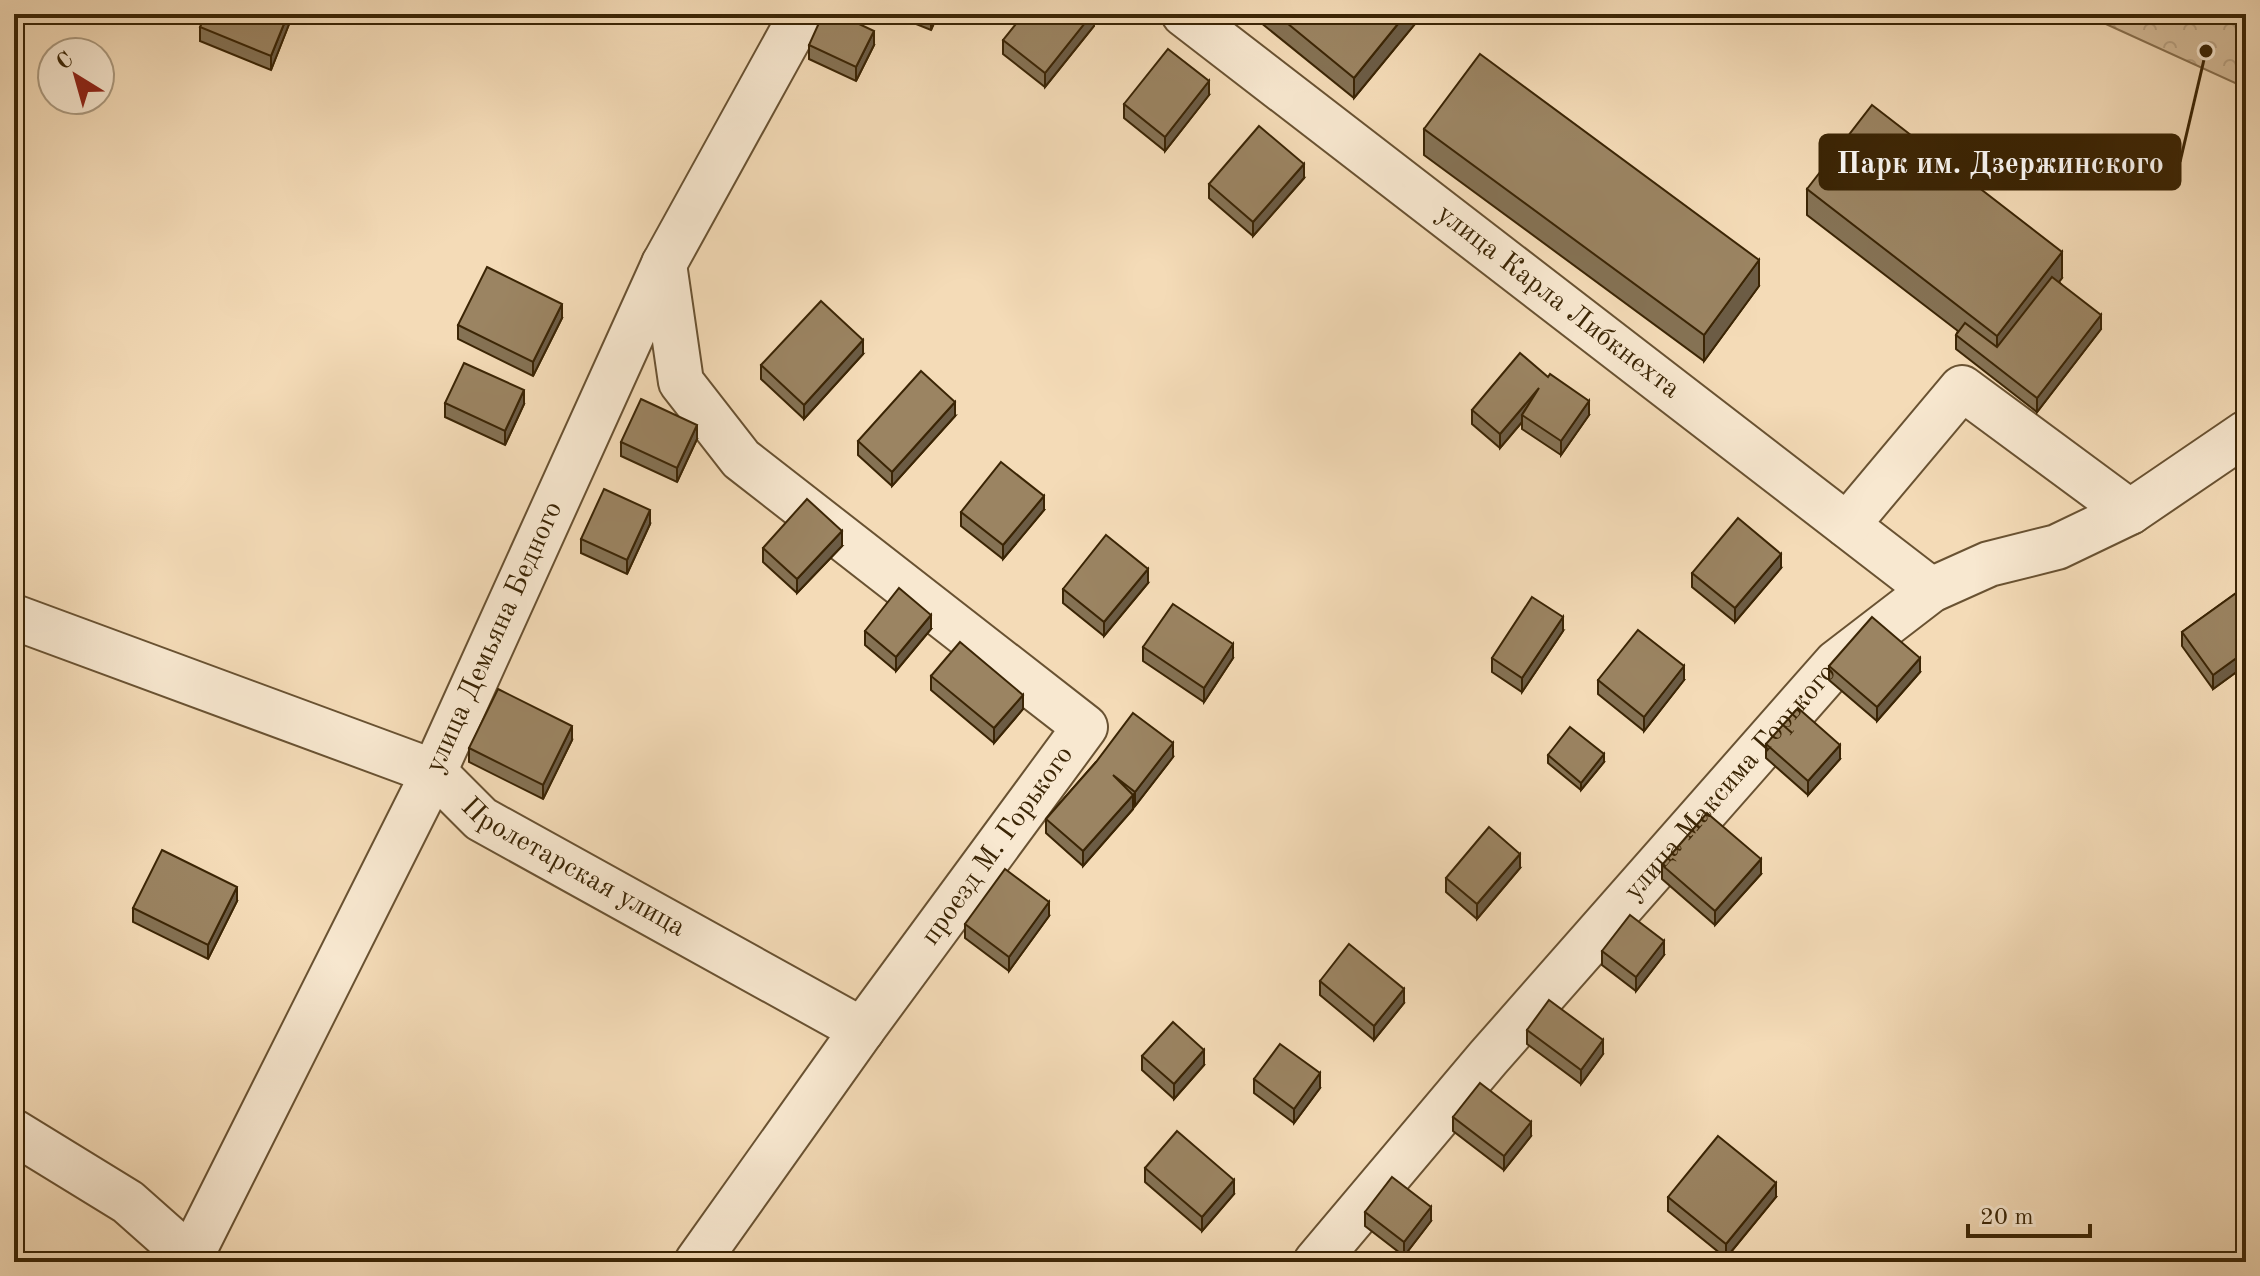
<svg xmlns="http://www.w3.org/2000/svg" width="2260" height="1276" font-family="'Old Standard TT',serif">
	<style>
		.park { fill: url(#park-crowns); stroke: #88704f; stroke-width: 2 }
		.lines { fill: none; stroke-linecap: round; stroke-linejoin: round }
		.minor-casing { stroke: #695232; stroke-width: 48 }
		.minor { stroke: #f8e8d0; stroke-width: 44 }
		.wall { fill: #857254; stroke: #3b2505; stroke-width: 2 }
		.shaded-wall { fill: #6c5c45; stroke: #3b2505; stroke-width: 2 }
		.building { fill: #9b8462; stroke: #3b2505; stroke-width: 2 }
		.labels { text-anchor: middle; dominant-baseline: central; stroke-width: 6; stroke-linejoin: round; paint-order: stroke }
		.street-label { font-size: 28px; fill: #3b2505; stroke: #f8e8d0 }
		.leader { fill: none; stroke: #3b2505; stroke-width: 3 }
		.callout-dot { fill: #3b2505; stroke: #f8e8d0; stroke-width: 3 }
		.callout { fill: #3b2505; stroke: #3b2505; stroke-width: 3 }
		.callout-label { font-size: 30px; text-anchor: middle; font-weight: bold; fill: #fff }
	</style>
	<defs>
		<pattern id="park-crowns" width="20" height="18" patternUnits="userSpaceOnUse" patternTransform="scale(2)"><rect width="20" height="18" fill="#d5bc99"/><path d="M2 6a3 3 0 1 1 6 0M12 15a3 3 0 1 1 6 0" fill="none" stroke="#b8a182"/></pattern>
	</defs>
	<rect width="100%" height="100%" fill="#f4dbb7"/>
	<filter id="stains"><feTurbulence type="fractalNoise" baseFrequency=".0025" numOctaves="4"/><feColorMatrix values="0 0 0 0 .2 0 0 0 0 .09 0 0 0 0 .02 0 0 0 .5 -.17"/></filter>
	<radialGradient id="worn" r=".72"><stop offset=".6" stop-color="#630" stop-opacity="0"/><stop offset="1" stop-color="#630" stop-opacity=".3"/></radialGradient>
	<path class="park" d="M2084,14H2246V88Z"/>
	<g class="lines">
		<g class="minor-casing">
			<g id="minor">
				<path id="s1" d="M1184,14L1931,590"/>
				<path d="M664,264L681,382L741,459L1085,727L862,1030L697,1262"/>
				<path d="M1847,525L1962,388L2130,512"/>
				<path id="s2" d="M14,617L434,772L481,819L862,1030"/>
				<path d="M14,1132L128,1202L190,1257"/>
				<path id="s3" d="M188,1262L434,772L664,264L802,14"/>
				<path id="s4" d="M1316,1262L1488,1058L1836,663L1931,590L1989,564L2057,547L2130,512L2246,433"/>
			</g>
		</g>
		<use href="#minor" class="minor"/>
	</g>
	<g class="wall">
		<path d="M293,14L271,70L200,41V27Z"/>
		<path d="M891,14H938L931,30Z"/>
		<path d="M1094,14V26L1045,87L1003,54V40Z"/>
		<path d="M1250,14H1415V24L1354,98Z"/>
		<path d="M809,45H874L856,81L809,59Z"/>
		<path d="M1209,95L1165,151L1124,118V104Z"/>
		<path d="M1424,129L1759,286L1704,361L1424,155Z"/>
		<path d="M1304,178L1253,236L1209,198V184Z"/>
		<path d="M1807,189L2062,278L2059,282L2101,329L2037,412L1956,349V335L1958,331L1807,215Z"/>
		<path d="M562,318L533,376L458,339V325Z"/>
		<path d="M863,354L804,419L761,379V365Z"/>
		<path d="M445,403L524,404L505,445L445,417Z"/>
		<path d="M1472,410L1589,415L1561,455L1522,429V422L1500,448L1472,424Z"/>
		<path d="M955,416L892,486L858,455V441Z"/>
		<path d="M697,439L677,482L621,456V442Z"/>
		<path d="M1044,510L1003,559L961,526V512Z"/>
		<path d="M650,524L627,574L581,553V539Z"/>
		<path d="M842,546L797,593L763,562V548Z"/>
		<path d="M1781,568L1735,622L1692,587V573Z"/>
		<path d="M1148,583L1104,636L1063,603V589Z"/>
		<path d="M2246,586V665L2213,689L2182,646V632Z"/>
		<path d="M931,629L896,671L865,645V631Z"/>
		<path d="M1563,631L1522,692L1492,672V658Z"/>
		<path d="M1143,647L1233,658L1204,702L1143,661Z"/>
		<path d="M1829,666L1920,672L1877,721L1829,680Z"/>
		<path d="M931,676L1023,709L994,743L931,690Z"/>
		<path d="M1598,680H1684L1644,731L1598,694Z"/>
		<path d="M572,740L543,799L469,762V748Z"/>
		<path d="M1766,744L1840,759L1808,795L1766,758Z"/>
		<path d="M1548,755L1604,762L1581,790L1548,763Z"/>
		<path d="M1173,757L1135,806L1133,805V809L1083,866L1046,833V819L1096,762Z"/>
		<path d="M1662,865L1761,874L1715,925L1662,879Z"/>
		<path d="M1520,868L1477,919L1446,892V878Z"/>
		<path d="M237,901L208,959L133,922V908Z"/>
		<path d="M1049,916L1009,971L965,938V924Z"/>
		<path d="M1602,951L1664,955L1636,991L1602,965Z"/>
		<path d="M1320,981L1404,1003L1374,1040L1320,995Z"/>
		<path d="M1527,1030L1603,1054L1581,1084L1527,1044Z"/>
		<path d="M1142,1056L1204,1065L1174,1099L1142,1070Z"/>
		<path d="M1254,1079L1320,1088L1294,1123L1254,1093Z"/>
		<path d="M1453,1117L1531,1136L1504,1170L1453,1131Z"/>
		<path d="M1145,1168L1234,1194L1202,1231L1145,1182Z"/>
		<path d="M1668,1197H1776L1726,1258L1668,1211Z"/>
		<path d="M1365,1212L1431,1221L1404,1256L1365,1226Z"/>
	</g>
	<g class="shaded-wall">
		<path d="M288,14H293L271,70V56Z"/>
		<path d="M932,14H938L931,30V16Z"/>
		<path d="M1092,14H1094V26L1045,87V73Z"/>
		<path d="M1406,14H1415V24L1354,98V78Z"/>
		<path d="M874,31V45L856,81V67Z"/>
		<path d="M1209,81V95L1165,151V137Z"/>
		<path d="M1304,164V178L1253,236V222Z"/>
		<path d="M2062,252V278L1997,361V336Z"/>
		<path d="M1759,260V286L1704,361V335Z"/>
		<path d="M562,304V318L533,376V362Z"/>
		<path d="M2101,315V329L2037,412V398Z"/>
		<path d="M863,340V354L804,419V405Z"/>
		<path d="M1539,388L1522,415V422L1500,448V434Z"/>
		<path d="M524,390V404L505,445V431Z"/>
		<path d="M1589,401V415L1561,455V441Z"/>
		<path d="M955,402V416L892,486V472Z"/>
		<path d="M697,425V439L677,482V468Z"/>
		<path d="M1044,496V510L1003,559V545Z"/>
		<path d="M650,510V524L627,574V560Z"/>
		<path d="M842,531V546L797,593V579Z"/>
		<path d="M1781,554V568L1735,622V608Z"/>
		<path d="M1148,569V583L1104,636V622Z"/>
		<path d="M931,615V629L896,671V657Z"/>
		<path d="M1563,617V631L1522,692V678Z"/>
		<path d="M1233,644V658L1204,702V688Z"/>
		<path d="M2246,651V665L2213,689V675Z"/>
		<path d="M1920,658V672L1877,721V707Z"/>
		<path d="M1684,666V680L1644,731V717Z"/>
		<path d="M1023,695V709L994,743V728Z"/>
		<path d="M572,726V740L543,799V785Z"/>
		<path d="M1173,743V757L1135,806V792Z"/>
		<path d="M1840,745V759L1808,795V781Z"/>
		<path d="M1604,754V762L1581,790V783Z"/>
		<path d="M1133,795V809L1083,866V851Z"/>
		<path d="M1520,854V868L1477,919V904Z"/>
		<path d="M1761,859V874L1715,925V911Z"/>
		<path d="M237,887V901L208,959V945Z"/>
		<path d="M1049,902V916L1009,971V957Z"/>
		<path d="M1664,941V955L1636,991V977Z"/>
		<path d="M1404,989V1003L1374,1040V1026Z"/>
		<path d="M1603,1040V1054L1581,1084V1070Z"/>
		<path d="M1204,1050V1065L1174,1099V1084Z"/>
		<path d="M1320,1073V1088L1294,1123V1109Z"/>
		<path d="M1531,1122V1136L1504,1170V1156Z"/>
		<path d="M1234,1180V1194L1202,1231V1217Z"/>
		<path d="M1776,1183V1197L1726,1258V1244Z"/>
		<path d="M1431,1207V1221L1404,1256V1242Z"/>
	</g>
	<g class="building">
		<path d="M206,14H288L271,56L200,27Z"/>
		<path d="M823,14H838L874,31L856,67L809,45Z"/>
		<path d="M1024,14H1092L1045,73L1003,40Z"/>
		<path d="M1276,14H1406L1354,78Z"/>
		<path d="M1168,49L1209,81L1165,137L1124,104Z"/>
		<path d="M1480,54L1759,260L1704,335L1424,129Z"/>
		<path d="M1872,105L2062,252L1997,336L1807,189Z"/>
		<path d="M1259,126L1304,164L1253,222L1209,184Z"/>
		<path d="M487,267L562,304L533,362L458,325Z"/>
		<path d="M2052,277L2101,315L2037,398L1956,335L1965,323L1997,347Z"/>
		<path d="M821,301L863,340L804,405L761,365Z"/>
		<path d="M1520,353L1548,377L1550,374L1589,401L1561,441L1522,415L1539,388L1500,434L1472,410Z"/>
		<path d="M464,363L524,390L505,431L445,403Z"/>
		<path d="M921,371L955,402L892,472L858,441Z"/>
		<path d="M641,399L697,425L677,468L621,442Z"/>
		<path d="M1001,462L1044,496L1003,545L961,512Z"/>
		<path d="M604,489L650,510L627,560L581,539Z"/>
		<path d="M807,499L842,531L797,579L763,548Z"/>
		<path d="M1738,518L1781,554L1735,608L1692,573Z"/>
		<path d="M1106,535L1148,569L1104,622L1063,589Z"/>
		<path d="M2246,586V651L2213,675L2182,632Z"/>
		<path d="M899,588L931,615L896,657L865,631Z"/>
		<path d="M1532,597L1563,617L1522,678L1492,658Z"/>
		<path d="M1173,604L1233,644L1204,688L1143,647Z"/>
		<path d="M1872,617L1920,658L1877,707L1829,666Z"/>
		<path d="M1638,630L1684,666L1644,717L1598,680Z"/>
		<path d="M960,642L1023,695L994,728L931,676Z"/>
		<path d="M498,689L572,726L543,785L469,748Z"/>
		<path d="M1798,708L1840,745L1808,781L1766,744Z"/>
		<path d="M1133,713L1173,743L1135,792L1113,775L1133,795L1083,851L1046,819L1096,762Z"/>
		<path d="M1570,727L1604,754L1581,783L1548,755Z"/>
		<path d="M1707,813L1761,859L1715,911L1662,865Z"/>
		<path d="M1489,827L1520,854L1477,904L1446,878Z"/>
		<path d="M162,850L237,887L208,945L133,908Z"/>
		<path d="M1005,869L1049,902L1009,957L965,924Z"/>
		<path d="M1630,915L1664,941L1636,977L1602,951Z"/>
		<path d="M1349,944L1404,989L1374,1026L1320,981Z"/>
		<path d="M1549,1000L1603,1040L1581,1070L1527,1030Z"/>
		<path d="M1173,1022L1204,1050L1174,1084L1142,1056Z"/>
		<path d="M1280,1044L1320,1073L1294,1109L1254,1079Z"/>
		<path d="M1480,1083L1531,1122L1504,1156L1453,1117Z"/>
		<path d="M1177,1131L1234,1180L1202,1217L1145,1168Z"/>
		<path d="M1718,1136L1776,1183L1726,1244L1668,1197Z"/>
		<path d="M1392,1177L1431,1207L1404,1242L1365,1212Z"/>
	</g>
	<g class="labels">
		<g class="street-label">
			<text stroke="none"><textPath href="#s1" startOffset="472">улица Карла Либкнехта</textPath></text>
			<text stroke="none"><textPath href="#s3" startOffset="696">улица Демьяна Бедного</textPath></text>
			<text stroke="none"><textPath href="#s4" startOffset="634">улица Максима Горького</textPath></text>
			<text transform="translate(998 846) rotate(-54)">проезд М. Горького</text>
			<text stroke="none"><textPath href="#s2" startOffset="618">Пролетарская улица</textPath></text>
		</g>
	</g>
	<path class="leader" d="M2206 51L2180 162"/>
	<circle class="callout-dot" cx="2206" cy="51" r="8"/>
	<rect class="callout" x="1820" y="135" width="360" height="54" rx="8"/>
	<g class="callout-label">
		<text x="2000" y="173">Парк им. Дзержинского</text>
	</g>
	<rect width="2260" height="1276" fill="none" stroke="#f4dbb7" stroke-width="48"/>
	<rect x="16" y="16" width="2228" height="1244" fill="none" stroke="#3b2505" stroke-width="4"/>
	<rect x="24" y="24" width="2212" height="1228" fill="none" stroke="#3b2505" stroke-width="2"/>
	<g transform="translate(76 76) rotate(323)"><circle r="38" fill="#f8e8d0" stroke="#ac9a7f" stroke-width="2"/>
	<path d="M0-6L14 30L0 20L-14 30Z" fill="#8f2418"/>
	<text y="-12" font-size="22" font-weight="bold" text-anchor="middle" fill="#3b2505">С</text>
	</g>
	<path d="M1968 1224v12h122v-12" fill="none" stroke="#3b2505" stroke-width="4"/>
	<text x="1980" y="1224" font-size="24" fill="#3b2505" stroke="#f8e8d0" stroke-width="6" paint-order="stroke">20 m</text>
	<rect width="100%" height="100%" filter="url(#stains)"/>
	<rect width="100%" height="100%" fill="url(#worn)"/>
</svg>
